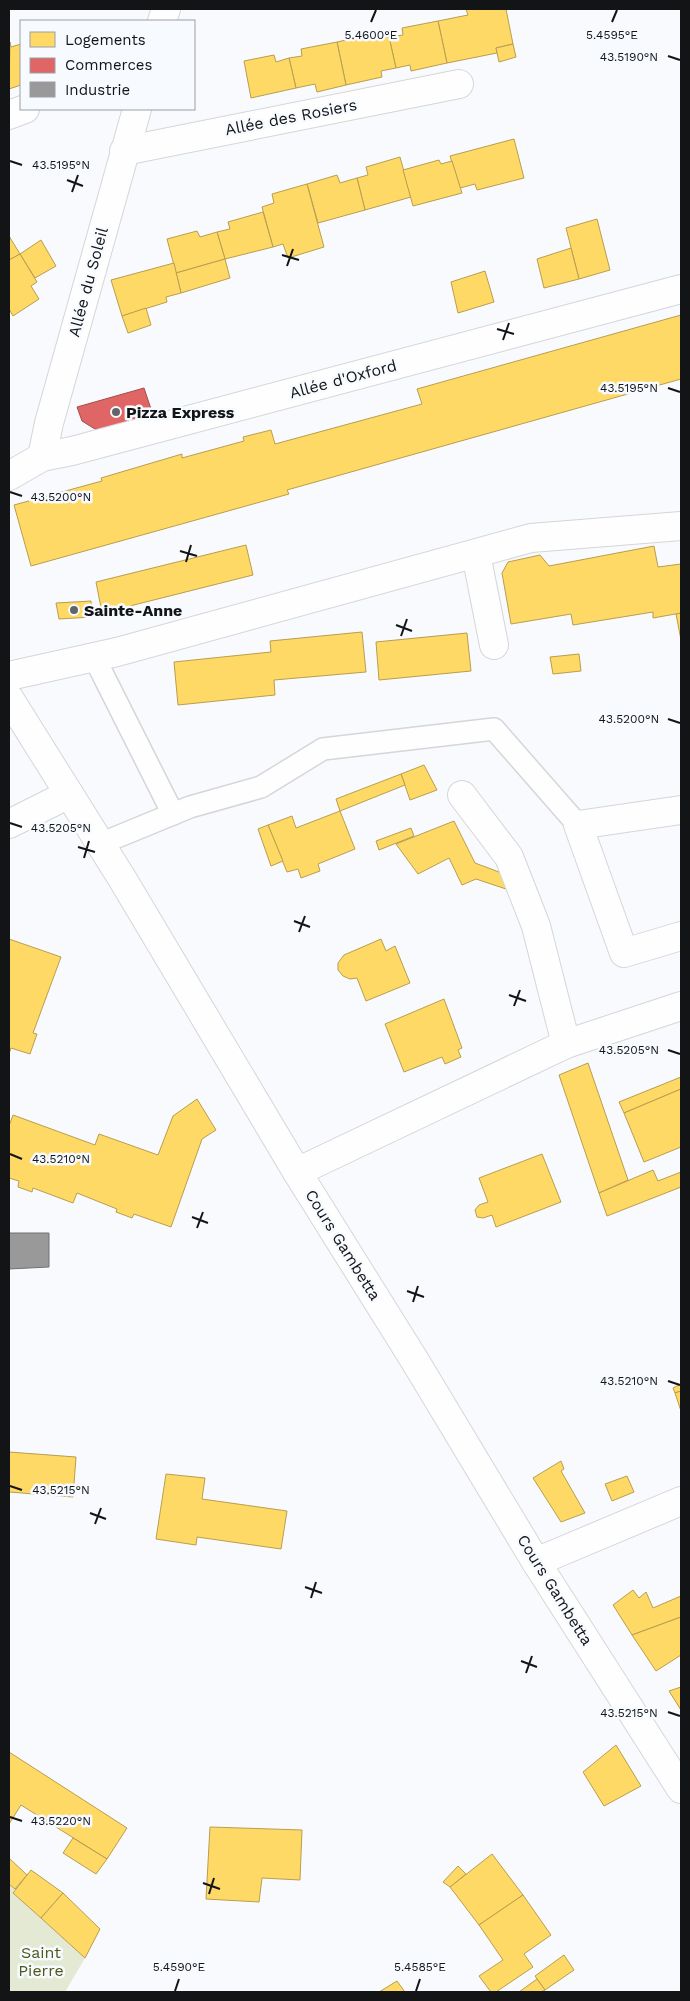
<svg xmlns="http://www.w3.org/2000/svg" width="690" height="2001" font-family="'Work Sans',sans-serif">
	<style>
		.green { fill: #e3e9d3 }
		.homes { fill: #ffd966; stroke: #b89e4e }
		.shops { fill: #e06666; stroke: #a24d4e }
		.industry { fill: #999; stroke: #717172 }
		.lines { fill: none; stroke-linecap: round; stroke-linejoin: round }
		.service-casing { stroke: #d4d6d8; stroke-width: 24 }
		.minor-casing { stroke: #d4d6d8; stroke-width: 30 }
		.secondary-casing { stroke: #d4d6d8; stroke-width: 30 }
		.primary-casing { stroke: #d4d6d8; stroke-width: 30 }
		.service { stroke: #fefeff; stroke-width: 21 }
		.minor { stroke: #fefeff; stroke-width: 28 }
		.secondary { stroke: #fefeff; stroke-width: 28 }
		.primary { stroke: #fefeff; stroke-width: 28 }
		.ticks { fill: none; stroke: #131416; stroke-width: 2 }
		.poi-dot { fill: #636467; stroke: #f7fafe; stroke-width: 2 }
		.labels { text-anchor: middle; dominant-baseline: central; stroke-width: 5; stroke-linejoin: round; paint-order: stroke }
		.street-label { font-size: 16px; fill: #131416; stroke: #f7fafe }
		.poi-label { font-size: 16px; font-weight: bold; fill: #131416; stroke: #f7fafe; text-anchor: start }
		.park-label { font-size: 16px; fill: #4e5819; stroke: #f7fafe }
		.ticks-label { font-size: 12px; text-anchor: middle; fill: #131416; stroke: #f7fafe; stroke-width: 5; stroke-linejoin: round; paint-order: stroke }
	</style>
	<rect width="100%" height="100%" fill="#f8fafd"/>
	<path class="green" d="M9,1884L15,1889L13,1893L85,1958L65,1992H9Z"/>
	<g class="homes">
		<path d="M466,9H506L513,44L496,48L497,53L447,63L438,21L468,15Z"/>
		<path d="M438,21L447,63L411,71L410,65L396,68L389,37L403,35L402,28Z"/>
		<path d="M373,34V40L389,37L396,68L381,71L382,77L346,85L337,42Z"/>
		<path d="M10,42L11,47L21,44V85L9,89Z"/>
		<path d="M337,42L346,85L317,92L315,84L296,88L289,58L302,56L301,49Z"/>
		<path d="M513,44L516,57L499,62L496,48Z"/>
		<path d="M274,55L276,62L289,58L296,88L251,98L244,61Z"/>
		<path d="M514,139L524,178L477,190L475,184L460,188L450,156Z"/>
		<path d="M400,157L411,197L365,210L357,178L368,175L366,167Z"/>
		<path d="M439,160L441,164L452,161L462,193L413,206L403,170Z"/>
		<path d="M337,175L340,183L357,178L365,210L318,223L307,184Z"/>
		<path d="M307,184L324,247L288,258L283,244L273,247L262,207L274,203L272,194Z"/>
		<path d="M263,212L273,247L225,259L217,232L230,229L228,222Z"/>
		<path d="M597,219L610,270L579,279L566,228Z"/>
		<path d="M197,231L200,237L217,232L225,259L176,273L167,239Z"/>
		<path d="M9,236L20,254L9,260Z"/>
		<path d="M41,240L56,266L35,278L20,254Z"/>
		<path d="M571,248L579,279L544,288L537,259Z"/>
		<path d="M20,254L37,282L31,286L39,299L13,316L9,309V260Z"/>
		<path d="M225,259L230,278L181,293L176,273Z"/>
		<path d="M174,263L181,293L166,297L167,302L122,316L111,280Z"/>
		<path d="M485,271L494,302L458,313L451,282Z"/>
		<path d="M146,308L151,325L128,333L122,316Z"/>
		<path d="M681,315V379L287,490L289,494L31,566L14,505L102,481L101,478L182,454V458L244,441L243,437L271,430L275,444L422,404L417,389Z"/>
		<path d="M246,545L253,575L102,613L96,582Z"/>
		<path d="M654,546L658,567L681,564V613L653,618V612L573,625L571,614L511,624L502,573L508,562L540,555L549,566Z"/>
		<path d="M91,601L92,617L59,619L56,603Z"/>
		<path d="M681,613V640L676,614Z"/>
		<path d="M362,632L366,672L274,680L275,695L178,705L174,662L271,652L270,641Z"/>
		<path d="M467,633L471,671L379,680L376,642Z"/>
		<path d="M579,654L581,671L553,674L550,657Z"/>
		<path d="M424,765L437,790L410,800L401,774Z"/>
		<path d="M401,774L405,785L340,811L336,799Z"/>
		<path d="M340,811L355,849L318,864L320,871L301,878L298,869L287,872L268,825L292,816L296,828Z"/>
		<path d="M454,821L475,863L507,875L512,891L476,879L462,885L449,858L418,874L396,844Z"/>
		<path d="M268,825L283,861L271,866L258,829Z"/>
		<path d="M411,828L414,836L379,850L376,841Z"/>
		<path d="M9,939L61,957L33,1033L37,1034L30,1054L11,1048L9,1054Z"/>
		<path d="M381,939L386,951L395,946L410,983L366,1001L357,978L350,979L343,976L338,970V963L344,955Z"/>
		<path d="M444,999L462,1048L458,1050L461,1057L445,1064L442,1057L404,1072L385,1024Z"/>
		<path d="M588,1063L628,1180L599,1193L559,1075Z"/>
		<path d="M681,1077V1089L624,1113L619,1102Z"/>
		<path d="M681,1089V1147L644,1162L624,1113Z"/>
		<path d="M197,1099L216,1130L202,1139L171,1227L134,1214L132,1218L116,1212L117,1209L77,1193L73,1203L33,1188L32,1192L18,1187L19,1181L9,1178V1126L13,1115L95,1145L99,1134L158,1155L173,1116Z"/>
		<path d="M542,1154L561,1202L496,1227L492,1215L483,1218L477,1217L475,1210L479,1205L488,1202L479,1178Z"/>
		<path d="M653,1170L658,1181L681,1172V1187L607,1216L599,1193Z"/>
		<path d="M681,1384V1391L675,1393L673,1388Z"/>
		<path d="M681,1391V1411L675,1393Z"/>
		<path d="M9,1452L76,1457L73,1497L9,1492Z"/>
		<path d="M561,1461L564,1469L561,1471L585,1513L561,1522L533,1478Z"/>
		<path d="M166,1474L205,1478L202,1499L287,1511L281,1549L197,1537L196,1545L156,1539Z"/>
		<path d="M627,1476L634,1492L612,1501L605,1484Z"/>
		<path d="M633,1590L639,1598L646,1592L653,1608L681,1596V1617L632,1635L613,1605Z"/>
		<path d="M681,1617V1655L656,1671L632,1635Z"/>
		<path d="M681,1687V1710L669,1691Z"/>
		<path d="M616,1745L641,1786L604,1806L583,1772Z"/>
		<path d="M9,1752L127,1828L107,1859L21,1805L9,1824Z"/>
		<path d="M210,1827L302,1830L300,1880L262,1878L259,1902L206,1899Z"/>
		<path d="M73,1838L107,1859L96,1874L63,1853Z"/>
		<path d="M492,1854L523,1895L479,1925L450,1887Z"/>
		<path d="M9,1858L27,1875L15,1889L9,1884Z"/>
		<path d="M458,1866L466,1874L450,1887L443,1882Z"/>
		<path d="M31,1870L63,1893L41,1918L13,1893Z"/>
		<path d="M63,1893L100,1929L85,1958L41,1918Z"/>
		<path d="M523,1895L551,1935L524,1954L533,1967L496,1992H491L479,1976L503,1960L479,1925Z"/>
		<path d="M564,1955L574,1970L545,1990L535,1976Z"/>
		<path d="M537,1979L545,1990L541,1992H519Z"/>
		<path d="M397,1981L405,1992H379Z"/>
	</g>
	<path class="shops" d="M144,388L154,418L107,431L95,429L82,421L77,407Z"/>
	<path class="industry" d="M9,1233H49V1267L9,1269Z"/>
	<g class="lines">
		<g class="service-casing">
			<g id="service">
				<path d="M94,657L173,814"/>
				<path d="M100,844L190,807L261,787L323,749L494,729L578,825"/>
			</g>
		</g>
		<g class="minor-casing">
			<g id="minor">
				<path d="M162,21L166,9"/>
				<path d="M9,115L25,109"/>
				<path d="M124,151L459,84"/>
				<path d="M42,457L49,423L137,109"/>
				<path d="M9,476L42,457L72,451L681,289"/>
				<path d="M476,554L494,645"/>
				<path d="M9,676L117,652L531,538L681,526"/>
				<path d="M462,795L509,857L536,926L566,1044"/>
				<path d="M681,810L578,825L624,953L681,936"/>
				<path d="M297,1172L566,1044L681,1006"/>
				<path d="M536,1562L681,1501"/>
			</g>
		</g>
		<g class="secondary-casing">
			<path id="secondary" d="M9,824L69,794"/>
		</g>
		<g class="primary-casing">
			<path id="primary" d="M9,698L123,880L297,1172L415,1361L536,1562L681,1789"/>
		</g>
		<use href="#service" class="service"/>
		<use href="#minor" class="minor"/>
		<use href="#secondary" class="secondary"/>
		<use href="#primary" class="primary"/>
	</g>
	<path class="ticks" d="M371,22L376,10M612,22L617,10M668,56L680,60M10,161L22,165M67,180L83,186M72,192L78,175M282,255L299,260M287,266L293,249M497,329L514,334M503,340L509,323M668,388L680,392M10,492L22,496M180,551L197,556M186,562L191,545M396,625L412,631M401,636L407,619M668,719L680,723M10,823L22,827M78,847L95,852M84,858L89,841M294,921L310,927M299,932L305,916M509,995L526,1001M514,1006L520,990M668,1050L680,1054M10,1154L22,1159M192,1217L208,1223M197,1228L203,1212M407,1291L424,1297M413,1302L418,1286M668,1381L680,1385M10,1486L22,1490M90,1513L106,1519M95,1524L101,1508M305,1587L322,1593M311,1598L316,1582M521,1661L537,1667M526,1673L532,1656M668,1712L680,1716M10,1817L22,1821M203,1883L220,1889M209,1894L214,1878M175,1991L179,1979M416,1991L420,1979"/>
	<g class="poi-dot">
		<circle cx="116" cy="412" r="5"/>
		<circle cx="74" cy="610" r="5"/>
	</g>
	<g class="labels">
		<g class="street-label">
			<text transform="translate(291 117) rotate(-11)">Allée des Rosiers</text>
			<text transform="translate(88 282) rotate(-75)">Allée du Soleil</text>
			<text transform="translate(343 379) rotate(-15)">Allée d'Oxford</text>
			<text transform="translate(343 1245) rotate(58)">Cours Gambetta</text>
			<text transform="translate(555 1590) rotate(58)">Cours Gambetta</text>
		</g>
		<g class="poi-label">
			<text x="126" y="412">Pizza Express</text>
			<text x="84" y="610">Sainte-Anne</text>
		</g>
		<g class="park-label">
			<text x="41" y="1952">Saint<tspan x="41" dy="18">Pierre</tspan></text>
		</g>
	</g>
	<g class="ticks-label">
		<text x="371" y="39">5.4600°E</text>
		<text x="612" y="39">5.4595°E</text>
		<text x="629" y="61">43.5190°N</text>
		<text x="61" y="169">43.5195°N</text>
		<text x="629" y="392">43.5195°N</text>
		<text x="61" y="501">43.5200°N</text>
		<text x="629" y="723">43.5200°N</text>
		<text x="61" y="832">43.5205°N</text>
		<text x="629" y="1054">43.5205°N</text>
		<text x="61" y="1163">43.5210°N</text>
		<text x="629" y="1385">43.5210°N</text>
		<text x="61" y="1494">43.5215°N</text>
		<text x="629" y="1717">43.5215°N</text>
		<text x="61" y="1825">43.5220°N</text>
		<text x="179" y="1971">5.4590°E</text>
		<text x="420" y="1971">5.4585°E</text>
	</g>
	<rect width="690" height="2001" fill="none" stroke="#131416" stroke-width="20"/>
	<rect x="20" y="20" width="175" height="90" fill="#f7fafe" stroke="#9c9ea1"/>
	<rect x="30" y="32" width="25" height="15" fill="#ffd966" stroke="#9c9ea1"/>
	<text x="65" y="45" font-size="15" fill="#131416">Logements</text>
	<rect x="30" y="58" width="25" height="15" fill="#e06666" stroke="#9c9ea1"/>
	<text x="65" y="70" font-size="15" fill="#131416">Commerces</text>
	<rect x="30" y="82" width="25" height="15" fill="#999999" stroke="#9c9ea1"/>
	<text x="65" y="95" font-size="15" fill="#131416">Industrie</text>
</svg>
